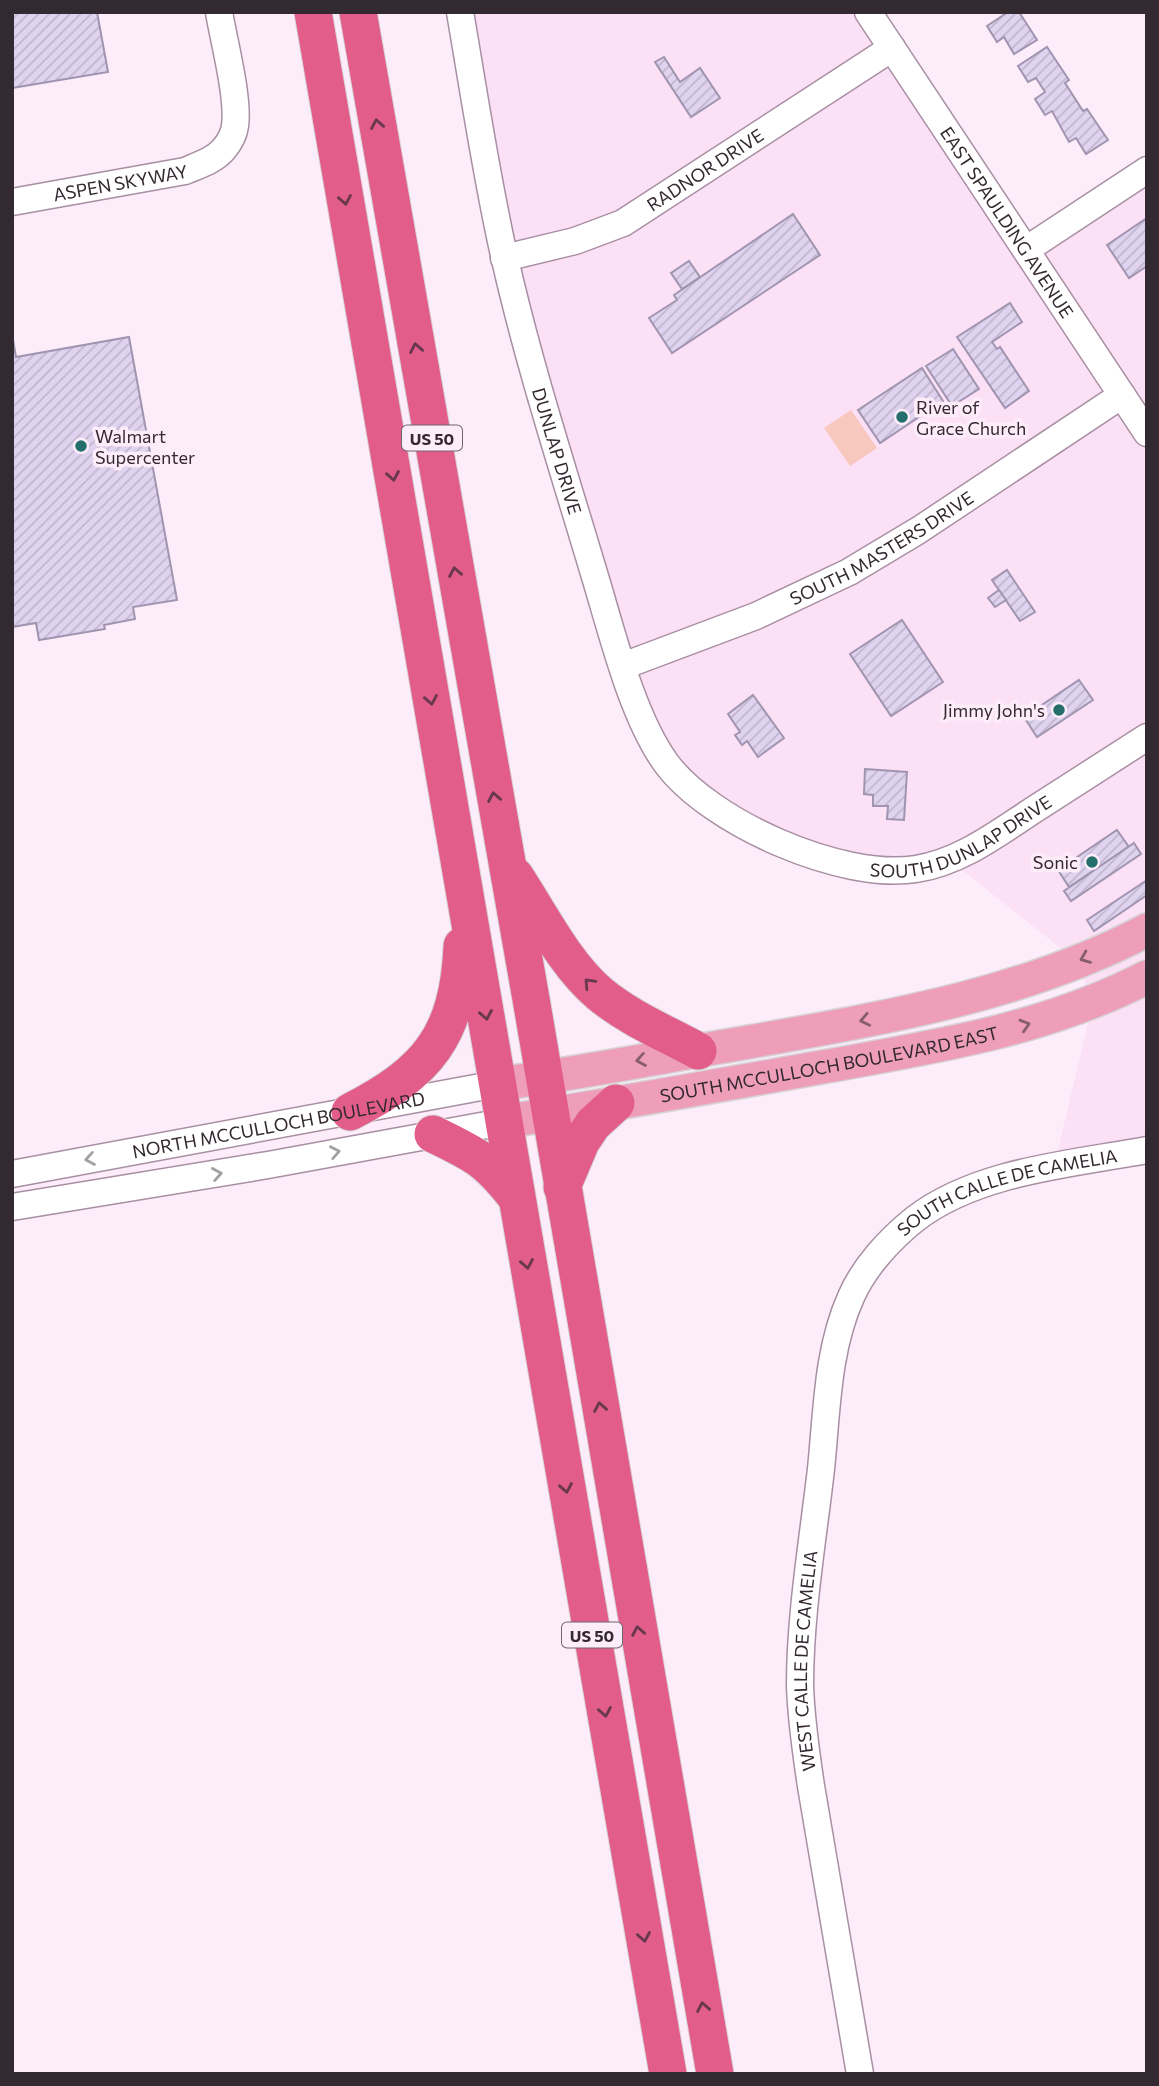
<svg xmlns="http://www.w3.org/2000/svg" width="1159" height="2086" font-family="Commissioner,sans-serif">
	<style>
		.built { fill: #fce0f6 }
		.park { fill: #f8c7be }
		.building { fill: url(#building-hatch); stroke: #a095b0; stroke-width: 2 }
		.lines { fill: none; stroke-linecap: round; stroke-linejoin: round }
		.minor-casing { stroke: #a88fa3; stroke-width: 29 }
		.major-casing { stroke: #d6d4d6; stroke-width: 36 }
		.highway-casing { stroke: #d6d4d6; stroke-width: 39 }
		.minor { stroke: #fff; stroke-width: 26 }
		.major { stroke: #ee9eb9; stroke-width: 33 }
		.highway { stroke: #e25d8a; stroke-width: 37 }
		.oneway { stroke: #68394c }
		.oneway2 { stroke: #875e6e }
		.oneway3 { stroke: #a39fa2 }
		.poi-dot { fill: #246e6b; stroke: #fdedfa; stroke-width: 2.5 }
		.labels { text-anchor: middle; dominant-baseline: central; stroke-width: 7; stroke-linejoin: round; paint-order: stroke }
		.shield { fill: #fdedfa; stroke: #70646d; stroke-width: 2 }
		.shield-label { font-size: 16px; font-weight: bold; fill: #332931 }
		.street-label { font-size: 18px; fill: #332931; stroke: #fdedfa }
		.poi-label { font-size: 18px; fill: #332931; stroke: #fdedfa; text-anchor: start }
	</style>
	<defs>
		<pattern id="building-hatch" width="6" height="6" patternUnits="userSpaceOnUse" patternTransform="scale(1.75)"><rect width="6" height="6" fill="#e0d3f0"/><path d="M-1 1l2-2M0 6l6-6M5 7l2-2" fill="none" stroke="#c1b5ce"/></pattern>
	</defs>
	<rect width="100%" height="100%" fill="#fdedfa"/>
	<path class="built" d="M460,12H868L1027,249L1147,170V1150L1054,1167L1093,1002L1077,961L949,860L821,856L669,766L547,418Z"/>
	<path class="park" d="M851,410L877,448L850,466L824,428Z"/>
	<g class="building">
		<path d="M12,12H97L108,72L12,88Z"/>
		<path d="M1008,12H1019L1037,40L1014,54L1004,37L997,42L987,26Z"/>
		<path d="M1047,47L1069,80L1065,83L1083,111L1087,109L1108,140L1086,154L1076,138L1069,142L1052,111L1045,115L1035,99L1045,92L1036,78L1028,82L1018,66Z"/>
		<path d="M664,57L680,82L700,68L720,98L691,117L655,62Z"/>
		<path d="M793,214L820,255L672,353L649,318L677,300L674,295Z"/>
		<path d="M1147,218V266L1129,278L1107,245Z"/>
		<path d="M689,261L700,277L682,289L671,273Z"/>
		<path d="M1010,303L1022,322L992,342L997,349L1000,347L1029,391L1005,408L957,337Z"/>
		<path d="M12,334L16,357L129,337L177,600L133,607L135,619L104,625L105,629L39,640L36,623L12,627Z"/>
		<path d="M953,349L979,389L952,406L926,366Z"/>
		<path d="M922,368L943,401L880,443L858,410Z"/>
		<path d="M1007,570L1035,612L1020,621L992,580Z"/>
		<path d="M999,590L1006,600L995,607L988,598Z"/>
		<path d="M902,620L943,682L891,716L850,654Z"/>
		<path d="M1079,680L1093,700L1037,737L1024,717Z"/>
		<path d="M753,695L784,738L758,757L747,741L742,745L735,735L740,732L728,714Z"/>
		<path d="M865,769L907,772L904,820L887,819L888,806H873V795L864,794Z"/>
		<path d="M1117,830L1129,847L1069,887L1058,870Z"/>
		<path d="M1134,843L1141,854L1071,901L1064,891Z"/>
		<path d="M1147,880V895L1094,931L1087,920Z"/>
	</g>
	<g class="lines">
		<g class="minor-casing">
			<g id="minor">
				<path id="s1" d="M460,12C474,93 486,175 504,255C528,362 562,466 593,570C611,628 631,715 666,763C710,823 843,881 916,869C961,862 998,833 1035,809C1072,785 1110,761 1147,737"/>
				<path id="s2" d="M868,12L1147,433"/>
				<path id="s3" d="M12,202L185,171C199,165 213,161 223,150C229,143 234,134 235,126C239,98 224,42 219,12"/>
				<path d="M1027,249L1147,170"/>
				<path id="s4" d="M504,258L575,241L623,223L892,48"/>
				<path id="s5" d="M623,666L756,616L849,572L919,530L1122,395"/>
				<path id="s6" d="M12,1174L497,1084"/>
				<path d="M12,1207L268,1165L503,1122"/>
				<path id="s7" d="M860,2074L811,1786C806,1753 801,1719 800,1685C800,1614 813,1539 821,1469C827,1411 827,1350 851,1297C864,1267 890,1239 915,1219C977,1171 1072,1164 1147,1150"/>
			</g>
		</g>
		<g class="major-casing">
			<g id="major">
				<path d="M497,1084C582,1073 665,1056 749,1042C884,1018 1024,995 1147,930"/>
				<path id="s8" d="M503,1122C610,1105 716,1086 822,1067C933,1047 1045,1030 1147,977"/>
			</g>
		</g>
		<g class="highway-casing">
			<g id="highway">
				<path d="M313,12L668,2074"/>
				<path d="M358,12L531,999L715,2074"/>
				<path d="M515,876C540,914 565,965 600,994C629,1018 665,1033 698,1051"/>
				<path d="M350,1112C428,1072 458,1036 462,946"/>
				<path d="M433,1134C475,1154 487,1160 516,1197"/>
				<path d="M562,1187L581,1142L593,1124L616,1103"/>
			</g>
		</g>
		<use href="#minor" class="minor"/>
		<use href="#major" class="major"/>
		<use href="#highway" class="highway"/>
	</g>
	<defs><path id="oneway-chevron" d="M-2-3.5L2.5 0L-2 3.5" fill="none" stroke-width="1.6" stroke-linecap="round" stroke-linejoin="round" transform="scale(1.75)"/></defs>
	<g class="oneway">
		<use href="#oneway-chevron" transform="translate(377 124) rotate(-100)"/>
		<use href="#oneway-chevron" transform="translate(345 200) rotate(80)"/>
		<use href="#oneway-chevron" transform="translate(416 348) rotate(-100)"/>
		<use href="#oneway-chevron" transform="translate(393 476) rotate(80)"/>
		<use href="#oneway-chevron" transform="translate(455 572) rotate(-100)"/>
		<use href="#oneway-chevron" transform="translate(431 700) rotate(80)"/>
		<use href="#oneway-chevron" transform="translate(494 797) rotate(-100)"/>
		<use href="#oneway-chevron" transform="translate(589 983) rotate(-133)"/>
		<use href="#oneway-chevron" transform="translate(486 1015) rotate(80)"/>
		<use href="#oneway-chevron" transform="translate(527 1264) rotate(80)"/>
		<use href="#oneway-chevron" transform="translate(600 1407) rotate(-100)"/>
		<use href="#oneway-chevron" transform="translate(566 1488) rotate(80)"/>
		<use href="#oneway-chevron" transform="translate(638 1631) rotate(-100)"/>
		<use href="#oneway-chevron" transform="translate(605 1712) rotate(80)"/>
		<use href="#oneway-chevron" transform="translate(644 1937) rotate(80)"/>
		<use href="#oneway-chevron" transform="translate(703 2007) rotate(-100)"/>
	</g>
	<g class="oneway2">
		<use href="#oneway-chevron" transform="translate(1085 958) rotate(158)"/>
		<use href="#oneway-chevron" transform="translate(865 1020) rotate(168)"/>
		<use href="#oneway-chevron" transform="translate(1025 1025) rotate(-17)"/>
		<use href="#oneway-chevron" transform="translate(641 1060) rotate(170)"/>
	</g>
	<g class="oneway3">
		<use href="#oneway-chevron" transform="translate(335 1152) rotate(-11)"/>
		<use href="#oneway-chevron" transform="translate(90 1159) rotate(170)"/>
		<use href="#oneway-chevron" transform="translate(217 1174) rotate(-10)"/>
	</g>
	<g class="poi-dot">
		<circle cx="902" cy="417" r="7"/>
		<circle cx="81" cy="446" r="7"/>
		<circle cx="1059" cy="710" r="7"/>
		<circle cx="1092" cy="862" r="7"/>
	</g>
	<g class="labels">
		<g class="shield">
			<rect x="402" y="425.5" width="60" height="25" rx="5"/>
			<rect x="562" y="1622.5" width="60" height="25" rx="5"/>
		</g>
		<g class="shield-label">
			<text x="432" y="438">US 50</text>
			<text x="592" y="1635">US 50</text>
		</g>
		<g class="street-label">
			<text stroke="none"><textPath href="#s4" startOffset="222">RADNOR DRIVE</textPath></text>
			<text stroke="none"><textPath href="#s3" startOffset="110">ASPEN SKYWAY</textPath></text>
			<text stroke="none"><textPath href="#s2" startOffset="252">EAST SPAULDING AVENUE</textPath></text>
			<text stroke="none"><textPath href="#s1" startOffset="450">DUNLAP DRIVE</textPath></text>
			<text stroke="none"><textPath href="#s5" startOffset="285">SOUTH MASTERS DRIVE</textPath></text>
			<text stroke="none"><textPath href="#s1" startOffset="1115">SOUTH DUNLAP DRIVE</textPath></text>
			<text stroke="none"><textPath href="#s8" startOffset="331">SOUTH MCCULLOCH BOULEVARD EAST</textPath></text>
			<text stroke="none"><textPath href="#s6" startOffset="271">NORTH MCCULLOCH BOULEVARD</textPath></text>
			<text stroke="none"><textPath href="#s7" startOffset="985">SOUTH CALLE DE CAMELIA</textPath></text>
			<text stroke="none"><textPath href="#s7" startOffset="418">WEST CALLE DE CAMELIA</textPath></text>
		</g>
		<g class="poi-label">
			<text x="916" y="407">River of<tspan x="916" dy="21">Grace Church</tspan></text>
			<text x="95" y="436">Walmart<tspan x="95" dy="21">Supercenter</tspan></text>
			<text x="1045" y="710" text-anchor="end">Jimmy John's</text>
			<text x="1078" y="862" text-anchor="end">Sonic</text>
		</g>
	</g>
	<rect width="1159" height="2086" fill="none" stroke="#332931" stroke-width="28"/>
</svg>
